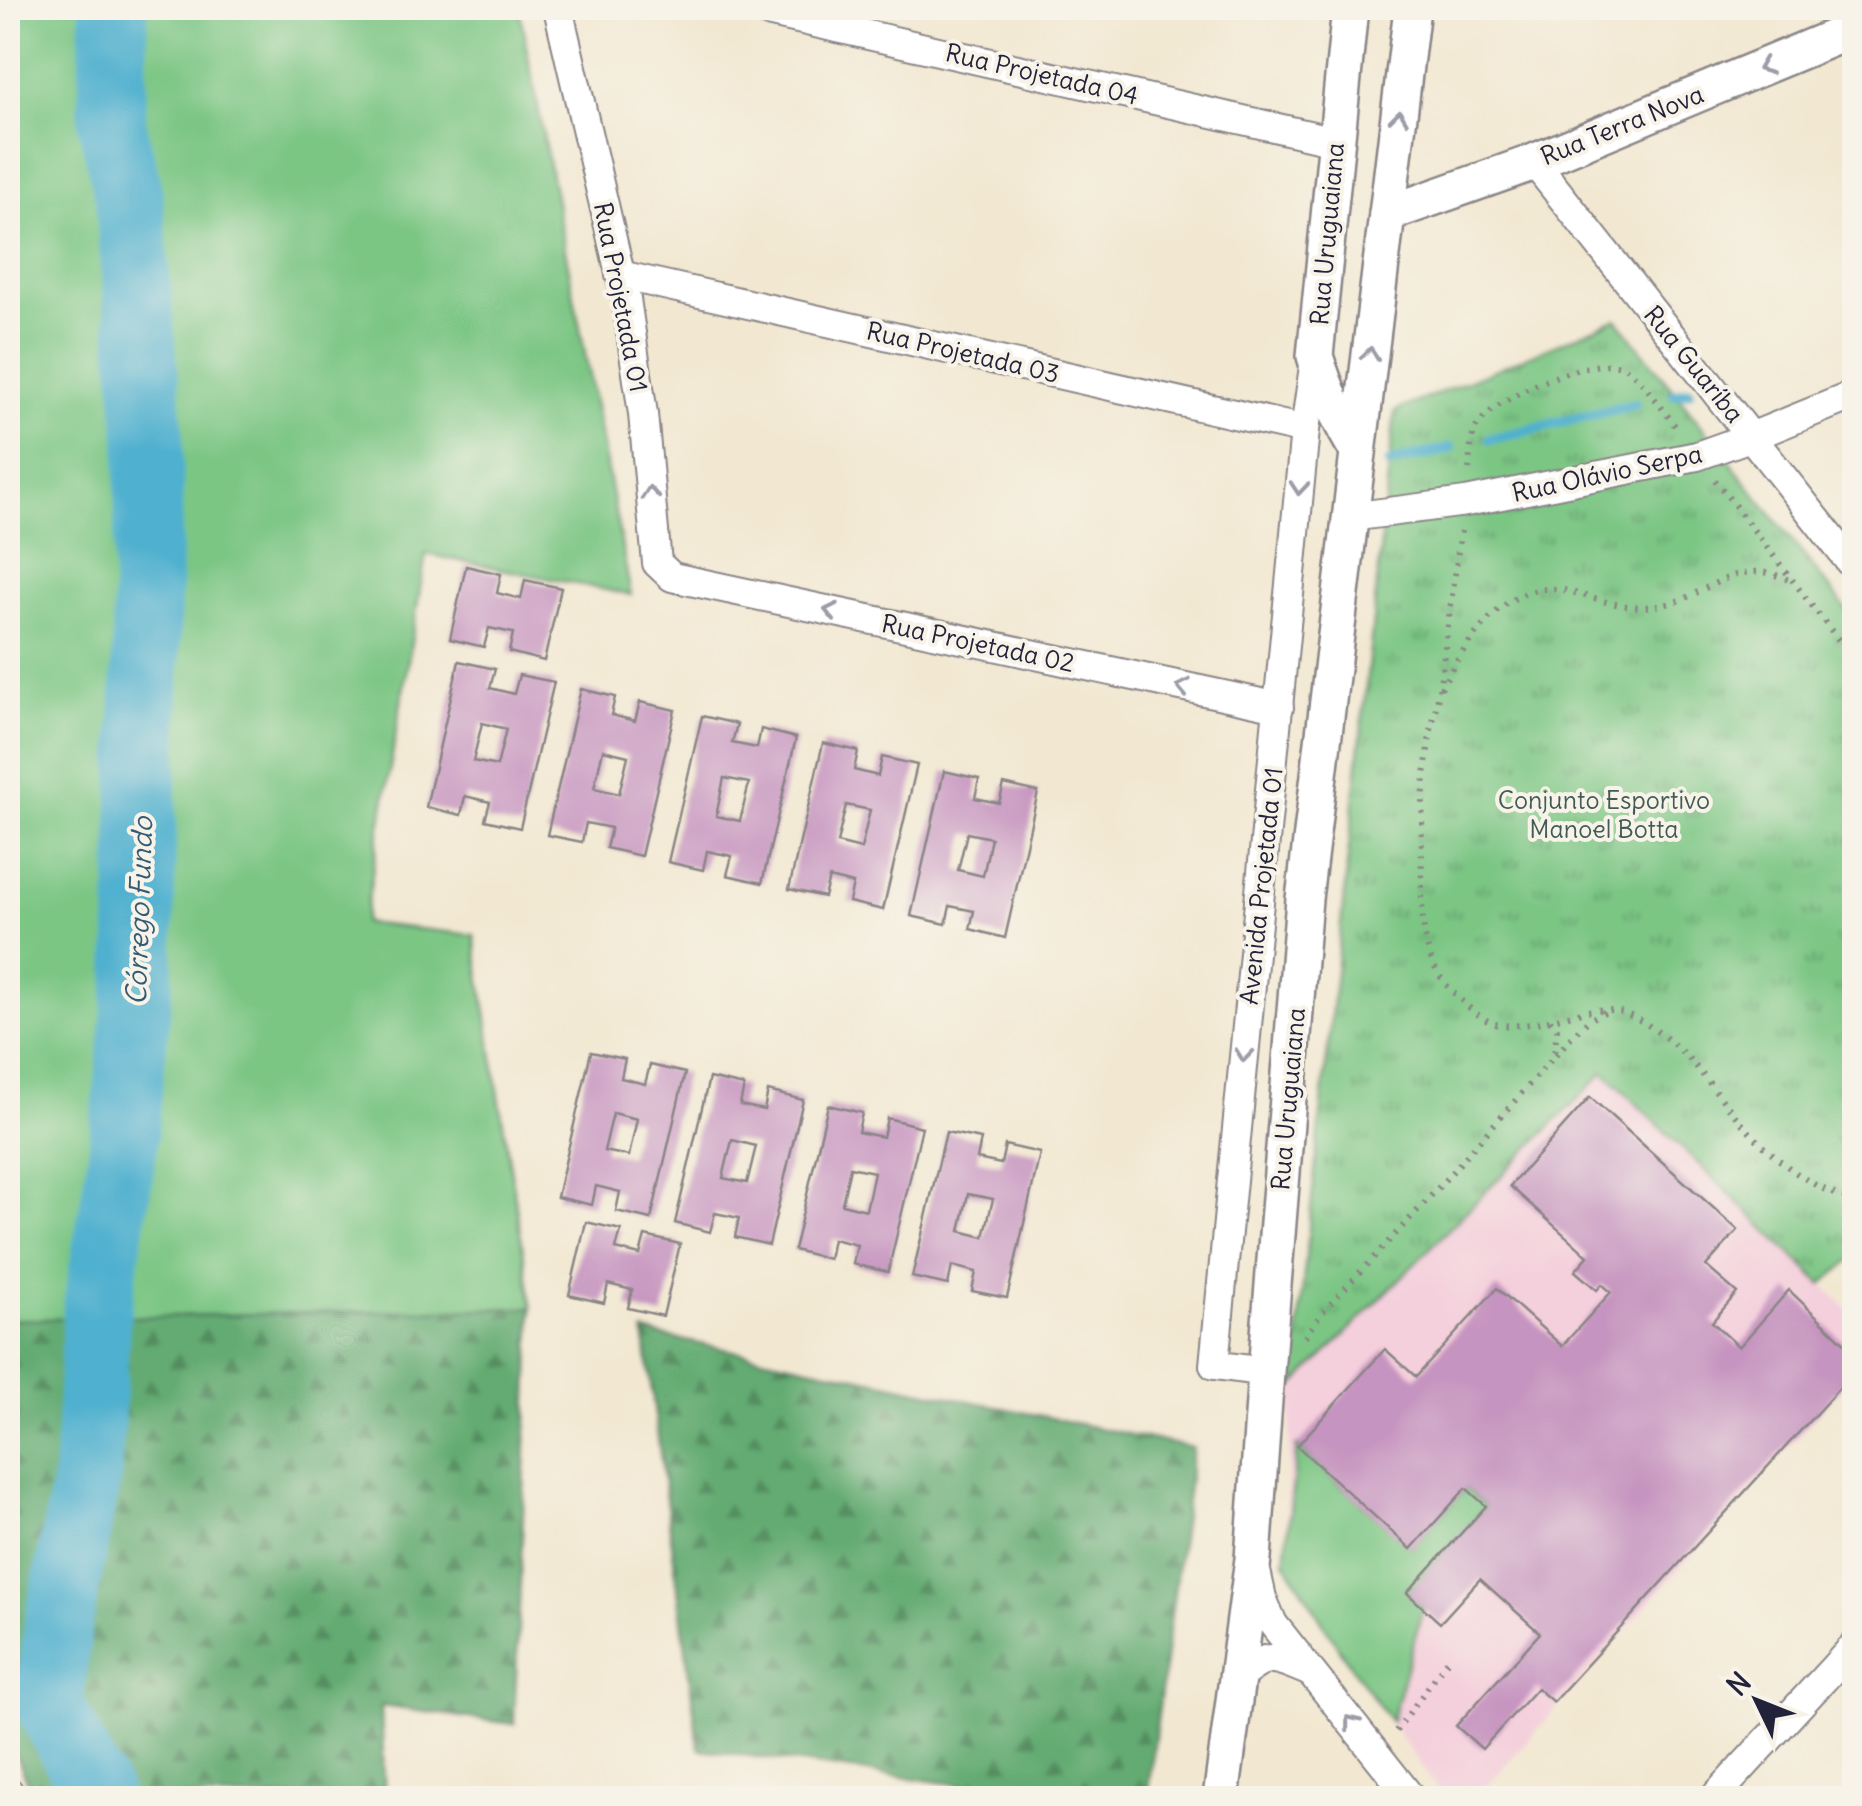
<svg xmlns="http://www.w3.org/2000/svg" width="1862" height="1806" font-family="Delius,sans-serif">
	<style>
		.built { fill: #f4cfdc }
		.green { fill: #7bc684; stroke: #4e7460; stroke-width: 2.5 }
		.forest { fill: url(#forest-firs); stroke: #436656; stroke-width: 2.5 }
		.park { fill: url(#park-tufts); stroke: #4e7460; stroke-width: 2.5 }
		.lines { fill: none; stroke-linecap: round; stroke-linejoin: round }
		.stream { stroke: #50b0cf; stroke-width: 11 }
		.river { stroke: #50b0cf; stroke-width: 68 }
		.building { fill: #c694c0; fill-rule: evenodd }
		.minor-casing { stroke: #8a8586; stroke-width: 32 }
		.tertiary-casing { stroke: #8a8586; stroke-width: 40 }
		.path { stroke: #8a8586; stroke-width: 6; stroke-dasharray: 2.5 8; stroke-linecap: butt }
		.minor { stroke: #fff; stroke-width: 28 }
		.tertiary { stroke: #fff; stroke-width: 35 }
		.oneway { stroke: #9c9ca7 }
		.labels { text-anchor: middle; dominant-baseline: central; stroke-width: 8; stroke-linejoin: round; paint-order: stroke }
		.street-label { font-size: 25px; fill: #22223b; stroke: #f7f3e8 }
		.park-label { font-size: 25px; fill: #415b55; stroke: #f7f3e8 }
		.water-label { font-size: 28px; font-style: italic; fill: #345b76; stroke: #f7f3e8 }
	</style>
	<defs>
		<pattern id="forest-firs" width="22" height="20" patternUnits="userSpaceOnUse" patternTransform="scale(2.5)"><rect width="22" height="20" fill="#64ab72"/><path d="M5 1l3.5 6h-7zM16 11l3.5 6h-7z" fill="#528b5f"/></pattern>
		<pattern id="park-tufts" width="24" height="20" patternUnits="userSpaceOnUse" patternTransform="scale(2.5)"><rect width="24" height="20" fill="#7bc684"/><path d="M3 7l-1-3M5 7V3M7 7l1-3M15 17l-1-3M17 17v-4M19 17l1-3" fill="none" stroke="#64a06d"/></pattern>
	</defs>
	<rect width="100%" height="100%" fill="#f7f3e8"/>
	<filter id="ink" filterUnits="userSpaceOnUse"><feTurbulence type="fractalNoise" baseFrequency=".01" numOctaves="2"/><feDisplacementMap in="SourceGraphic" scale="20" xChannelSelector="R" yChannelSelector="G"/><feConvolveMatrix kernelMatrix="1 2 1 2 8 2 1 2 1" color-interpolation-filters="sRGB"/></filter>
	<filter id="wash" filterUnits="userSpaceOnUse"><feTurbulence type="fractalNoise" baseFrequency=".0048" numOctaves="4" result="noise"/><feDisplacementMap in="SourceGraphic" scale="40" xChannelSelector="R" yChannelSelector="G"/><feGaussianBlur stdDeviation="2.25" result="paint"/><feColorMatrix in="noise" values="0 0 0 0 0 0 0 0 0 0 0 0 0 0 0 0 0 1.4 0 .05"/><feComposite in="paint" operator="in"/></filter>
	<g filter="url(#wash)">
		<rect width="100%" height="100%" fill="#f2e8d2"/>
		<path class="built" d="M1604,1072L1854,1315V1373L1476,1798H1444L1344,1657L1310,1605L1285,1561L1292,1388Z"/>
		<g class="green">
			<path d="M8,8H519L631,595L426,554L364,923L474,935L532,1308L8,1320Z"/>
			<path d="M1297,1446L1411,1548L1466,1488L1486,1506L1408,1593L1423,1608L1391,1722L1341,1652L1285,1561Z"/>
		</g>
		<g class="forest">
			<path d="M532,1308L514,1724L381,1706L385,1798H35L8,1738V1320Z"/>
			<path d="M644,1332L1193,1448L1147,1798H1056L699,1749Z"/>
		</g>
		<path class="park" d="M1617,319L1854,619V1258L1822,1284L1604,1072L1292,1388L1395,411Z"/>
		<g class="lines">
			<g class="stream">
				<path d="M1674,394L1689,391"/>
				<path d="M1490,439L1635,404"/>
				<path d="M1390,463L1451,448"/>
			</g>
			<path class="river" d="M99,1798L49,1705L58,1625L87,1476L97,1308L122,1155L139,980L150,440L129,197L112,124L114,8"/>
		</g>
		<g id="blocks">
			<g class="building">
				<path d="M466,566L501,574L497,593L521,599L525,580L561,588L544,661L509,652L513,633L489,628L484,647L450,639Z"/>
				<path d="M459,661L495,669L490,688L514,694L519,675L554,682L520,828L485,820L490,802L465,796L461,815L426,807ZM482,723L506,729L497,766L473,761Z"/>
				<path d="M581,689L615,697L611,715L635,721L640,702L675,710L641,856L606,848L611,828L586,823L582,842L547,835ZM603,750L628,756L619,794L594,788Z"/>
				<path d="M702,716L737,724L732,743L757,748L761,729L796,738L762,883L727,875L732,856L707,851L703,870L668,862ZM724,778L749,783L740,821L716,816Z"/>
				<path d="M823,743L858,751L854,770L878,776L882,757L917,765L883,910L849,902L853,884L829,878L824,897L789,889ZM846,805L870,810L861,849L837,843Z"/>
				<path d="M944,771L979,779L975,798L999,803L1004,784L1038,792L1005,938L970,929L974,911L950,906L946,924L911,916ZM967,833L991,838L983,876L958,870Z"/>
				<path d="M591,1052L625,1059L621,1078L645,1084L650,1065L685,1073L651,1219L616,1211L620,1192L596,1186L592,1205L557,1197ZM613,1113L637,1119L629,1156L604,1151Z"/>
				<path d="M709,1078L744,1086L740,1105L764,1110L768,1091L803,1100L769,1245L735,1237L739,1218L715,1213L710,1232L675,1223ZM732,1140L756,1146L747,1183L723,1178Z"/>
				<path d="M1590,1097L1738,1230L1706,1266L1737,1293L1712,1322L1739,1347L1789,1290L1854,1352V1372L1553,1702L1537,1688L1482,1749L1456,1726L1540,1633L1480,1579L1440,1623L1407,1593L1486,1506L1466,1488L1411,1549L1297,1446L1385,1349L1416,1377L1497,1288L1562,1346L1611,1292L1602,1284L1597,1290L1575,1271L1588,1256L1510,1186Z"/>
				<path d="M828,1105L862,1113L858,1132L883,1137L887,1118L922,1127L888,1272L853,1264L857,1245L833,1239L829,1259L794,1250ZM850,1167L874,1172L866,1210L842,1204Z"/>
				<path d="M946,1132L981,1139L977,1159L1001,1164L1005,1145L1040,1153L1007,1298L972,1291L976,1272L952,1266L948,1285L912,1277ZM968,1194L993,1199L984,1237L960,1231Z"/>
				<path d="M586,1222L621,1230L616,1249L640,1255L645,1236L680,1244L663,1316L628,1308L632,1290L608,1284L604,1303L569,1295Z"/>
			</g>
		</g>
	</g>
	<g filter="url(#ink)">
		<use href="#blocks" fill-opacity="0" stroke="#8a8586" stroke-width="2.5"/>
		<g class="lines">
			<g class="minor-casing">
				<g id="minor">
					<path d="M558,8L626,299L643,414L657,563L672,577L1279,707"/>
					<path d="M749,8L1335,141"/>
					<path d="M1534,162L1854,567"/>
					<path d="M620,275L1305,430"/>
					<path d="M1350,517L1466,502L1697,456L1753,436L1854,395"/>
					<path d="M1266,1372L1214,1365L1305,430L1315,359"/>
					<path d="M1256,1571L1262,1598L1273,1624L1411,1798"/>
					<path d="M1239,1677C1271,1652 1271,1656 1308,1671"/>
					<path d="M8,1791L9,1798"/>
					<path d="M1714,1798L1854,1646"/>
				</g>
			</g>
			<g class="tertiary-casing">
				<g id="tertiary">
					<path d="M1350,8L1315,356C1326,391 1338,420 1358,451"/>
					<path d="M1387,214L1534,162L1854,29"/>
					<path d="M1221,1798L1253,1559L1266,1372L1304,899L1412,8"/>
				</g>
			</g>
			<g class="path">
				<path d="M1469,469C1470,457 1470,442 1475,430C1488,399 1589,356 1621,366C1638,372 1666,414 1678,430"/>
				<path d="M1715,480L1854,660"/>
				<path d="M1461,531C1453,586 1446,642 1438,697C1435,714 1430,731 1428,749C1422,795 1421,840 1422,886C1422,910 1422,938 1432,961C1438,977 1451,991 1464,1003C1473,1011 1483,1020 1495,1024C1509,1027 1527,1025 1541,1022C1595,1009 1613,998 1662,1035C1694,1058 1713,1090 1738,1119C1766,1152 1811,1192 1854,1199"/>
				<path d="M1441,688C1467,641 1509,573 1572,592C1601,601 1631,611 1662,605C1698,599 1724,569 1763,572C1773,573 1783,578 1792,581"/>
				<path d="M1550,1020L1557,1029L1554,1054"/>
				<path d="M1305,1337L1320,1315L1430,1197L1573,1035L1589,1020L1608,1010"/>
				<path d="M1396,1731L1450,1657"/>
			</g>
			<use href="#minor" class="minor"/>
			<use href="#tertiary" class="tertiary"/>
		</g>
		<defs><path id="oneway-chevron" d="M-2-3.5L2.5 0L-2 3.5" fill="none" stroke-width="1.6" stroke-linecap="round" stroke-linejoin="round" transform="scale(2.5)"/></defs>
		<g class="oneway">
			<use href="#oneway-chevron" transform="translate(1764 67) rotate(158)"/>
			<use href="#oneway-chevron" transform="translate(1399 117) rotate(-83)"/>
			<use href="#oneway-chevron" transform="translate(1370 354) rotate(-83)"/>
			<use href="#oneway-chevron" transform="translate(1299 488) rotate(95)"/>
			<use href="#oneway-chevron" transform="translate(650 493) rotate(-95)"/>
			<use href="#oneway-chevron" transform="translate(831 611) rotate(-168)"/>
			<use href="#oneway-chevron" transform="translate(1183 687) rotate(-168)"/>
			<use href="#oneway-chevron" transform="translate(1244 1055) rotate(96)"/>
			<use href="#oneway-chevron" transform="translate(1351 1722) rotate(-128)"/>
		</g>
	</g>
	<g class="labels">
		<g class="street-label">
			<text transform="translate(1042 74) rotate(13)">Rua Projetada 04</text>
			<text transform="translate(1622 125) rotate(-22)">Rua Terra Nova</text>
			<text transform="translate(1327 234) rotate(-85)">Rua Uruguaiana</text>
			<text transform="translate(621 297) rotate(79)">Rua Projetada 01</text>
			<text transform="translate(963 352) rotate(13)">Rua Projetada 03</text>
			<text transform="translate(1694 364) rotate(51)">Rua Guaríba</text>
			<text transform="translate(1607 473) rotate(-12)">Rua Olávio Serpa</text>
			<text transform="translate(978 643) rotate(12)">Rua Projetada 02</text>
			<text transform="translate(1261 886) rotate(-84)">Avenida Projetada 01</text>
			<text transform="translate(1288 1099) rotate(-85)">Rua Uruguaiana</text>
		</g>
		<g class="park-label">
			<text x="1604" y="800">Conjunto Esportivo<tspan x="1604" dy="29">Manoel Botta</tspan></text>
		</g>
		<g class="water-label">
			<text transform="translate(139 911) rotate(-88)">Córrego Fundo</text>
		</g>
	</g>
	<rect width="1862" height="1806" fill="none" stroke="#f7f3e8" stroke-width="40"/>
	<g transform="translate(1757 1701) rotate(313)" stroke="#f7f3e8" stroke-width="8" paint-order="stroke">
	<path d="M0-8L18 38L0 25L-18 38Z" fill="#22223b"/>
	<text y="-15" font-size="28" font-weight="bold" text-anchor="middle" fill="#22223b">N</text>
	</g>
</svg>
